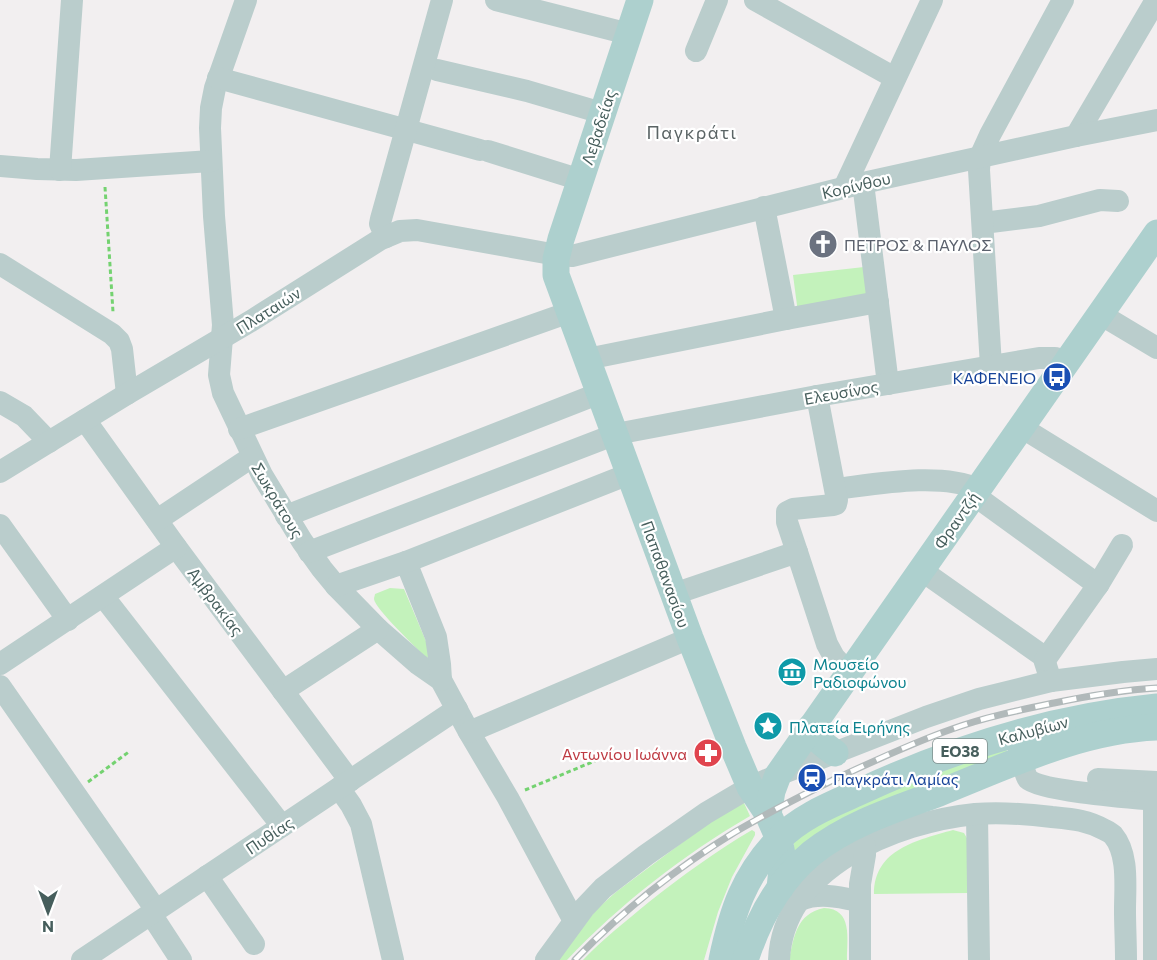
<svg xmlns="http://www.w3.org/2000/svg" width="1157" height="960" font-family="Commissioner,sans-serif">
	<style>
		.green { fill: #c3f2bb }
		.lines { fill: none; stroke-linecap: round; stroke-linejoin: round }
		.path { stroke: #74d270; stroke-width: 3; stroke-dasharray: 4.5 3; stroke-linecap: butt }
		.minor { stroke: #bacdcc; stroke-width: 22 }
		.major { stroke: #add0ce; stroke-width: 27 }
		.rail-casing { stroke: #b1b9ba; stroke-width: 7 }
		.rail { stroke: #fff; stroke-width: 4.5; stroke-dasharray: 14; stroke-linecap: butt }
		.labels { text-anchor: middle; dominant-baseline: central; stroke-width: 4.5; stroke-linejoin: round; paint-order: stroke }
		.shield { fill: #fff; stroke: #7e8e8d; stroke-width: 1.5 }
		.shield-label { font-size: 15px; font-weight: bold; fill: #465e5c }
		.street-label { font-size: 16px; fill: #465e5c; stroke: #fff }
		.worship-label { font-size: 16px; fill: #5b616d; stroke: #fff; text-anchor: start }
		.transit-label { font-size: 16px; fill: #164399; stroke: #fff; text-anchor: end }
		.culture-label { font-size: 16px; fill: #0d838f; stroke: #fff; text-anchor: start }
		.health-label { font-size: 16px; fill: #be3a42; stroke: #fff; text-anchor: end }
		.neighbourhood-label { font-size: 18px; letter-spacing: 1.5px; fill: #5b6465; stroke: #fff }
	</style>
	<rect width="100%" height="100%" fill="#f2eff0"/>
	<g class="green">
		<path d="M864,267L868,300L798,313L793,275Z"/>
		<path d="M390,588L404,589L428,646L430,657L426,658C417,648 375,609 374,599C374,597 375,595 375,594Z"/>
		<path d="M1005,748L1007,750L1006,753L793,860L794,841L855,801Z"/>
		<path d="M744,803L750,816C683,855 620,904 567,960H555L597,909L616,892L719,815Z"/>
		<path d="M752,830L755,832V835L732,877L718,912L704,960H583C603,939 626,921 649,902C682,876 716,851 752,830Z"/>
		<path d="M953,830L964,833L968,840L969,893L874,894C874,849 918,840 953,830Z"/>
		<path d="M824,908C853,909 847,938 847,960H789C794,937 796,914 824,908Z"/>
	</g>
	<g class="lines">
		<g class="path">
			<path d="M105,187L113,312"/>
			<path d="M88,782L130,751"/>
			<path d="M525,790L609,755"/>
		</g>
		<g class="minor">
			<path d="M246,0L215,88L211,108L210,128L214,216L223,325L219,375L223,393L262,475L302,541L322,569L336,586L378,629L418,664L441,680L469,732L508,798L574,921"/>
			<path d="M496,0L629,34"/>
			<path d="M755,0L895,78"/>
			<path d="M696,51L717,0"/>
			<path d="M437,70L527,91L602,113"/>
			<path d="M218,78L480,150"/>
			<path d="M1076,136L1156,0"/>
			<path d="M488,151L581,180"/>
			<path d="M0,166L37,169L76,170L211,161"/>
			<path d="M60,170L72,0"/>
			<path d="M863,183L888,384"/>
			<path d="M844,188L932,0"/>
			<path d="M764,207L786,319"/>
			<path d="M983,223L1039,216L1100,200L1118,201"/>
			<path d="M386,237L380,224L381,219L442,0"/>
			<path d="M0,264L112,334L119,341L122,349L127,394"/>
			<path d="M1100,314L1157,348"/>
			<path d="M587,359L786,319L878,302"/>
			<path d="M991,366L979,170L980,157L990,135L1063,0"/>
			<path d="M0,402L24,416L49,442"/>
			<path d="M85,420L176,547L350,781"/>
			<path d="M1021,427L1157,511"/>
			<path d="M239,429L570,312"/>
			<path d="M0,472L127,394L251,321L381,239L400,231L417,230L557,255L572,256L863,183L1076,136L1157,120"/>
			<path d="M836,489C877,484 940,472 978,489"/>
			<path d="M974,495L1098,585"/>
			<path d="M286,516L600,393"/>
			<path d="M157,520L252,457"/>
			<path d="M0,525L68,620"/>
			<path d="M309,552L616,434L817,396L1039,358H1055L1067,361"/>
			<path d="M797,552L787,522V512L793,509L833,505L836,504L837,500L817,396"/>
			<path d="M406,562L436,637L440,664L441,680"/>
			<path d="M921,570L1043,656L1051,681"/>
			<path d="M336,586L406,562L629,474"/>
			<path d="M674,594L797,552L827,644L834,657L849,673"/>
			<path d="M103,596L282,826"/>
			<path d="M1045,660L1098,585L1122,545"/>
			<path d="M0,664L176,547"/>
			<path d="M0,686L156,910"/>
			<path d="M283,691L378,629"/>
			<path d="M469,732L690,638"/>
			<path d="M1017,743C1020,751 1024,774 1028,779C1040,791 1135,798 1157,800"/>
			<path d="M1098,779L1157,782"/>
			<path d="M1154,782V960"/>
			<path d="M339,788L351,805L361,824L393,960"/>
			<path d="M977,814L979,960"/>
			<path d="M207,876L254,944"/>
			<path d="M800,900C819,892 840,897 859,901"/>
			<path d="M151,914L181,960"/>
			<path d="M82,960L457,709"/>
			<path d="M546,960L584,908L603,888L646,855L706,813L750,787L778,775L926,717L979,699L1051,681L1123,672L1157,669"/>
			<path d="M779,960C783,867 896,822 975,814C1001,812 1027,814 1052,817C1073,819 1087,820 1105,830C1107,831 1111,833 1113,835C1129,854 1125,886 1125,910C1125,926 1126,943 1126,960"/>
			<path d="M860,960V884L865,855V846"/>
		</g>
		<g class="major">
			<path d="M640,0L561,239L556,259V275L690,638L733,747L750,787L768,814L779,839L783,860L780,888"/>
			<path d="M811,727C816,740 824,745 835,753"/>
			<path d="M768,814L772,791L778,775L1157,233"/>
			<path d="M722,960C732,912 744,875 779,839C800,817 830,805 857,793C951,749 1053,717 1157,707"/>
			<path d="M745,960C758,920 778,881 812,853C848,824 896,809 939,793C1010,765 1080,730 1157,727"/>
		</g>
		<g class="rail-casing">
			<path id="rail" d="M575,960C621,912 678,867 735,832C767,813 801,796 835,779C874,761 912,743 952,729C985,717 1020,710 1054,703C1088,696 1122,690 1157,688"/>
		</g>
		<use href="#rail" class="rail"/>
	</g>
	<defs>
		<g id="church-disc" transform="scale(1.5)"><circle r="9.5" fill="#6b7280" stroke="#fff"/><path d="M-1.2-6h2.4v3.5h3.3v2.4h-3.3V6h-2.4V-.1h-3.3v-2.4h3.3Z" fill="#fff"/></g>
		<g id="bus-disc" transform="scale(1.5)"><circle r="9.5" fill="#1a4fb4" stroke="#fff"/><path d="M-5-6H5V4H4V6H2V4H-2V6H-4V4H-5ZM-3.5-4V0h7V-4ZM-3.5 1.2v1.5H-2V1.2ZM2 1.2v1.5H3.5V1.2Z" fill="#fff"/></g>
		<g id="museum-disc" transform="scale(1.5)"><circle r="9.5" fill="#0f9aa8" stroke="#fff"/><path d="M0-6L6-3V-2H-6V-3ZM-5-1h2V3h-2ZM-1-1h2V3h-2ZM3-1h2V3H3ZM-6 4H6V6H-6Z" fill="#fff"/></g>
		<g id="sight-disc" transform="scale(1.5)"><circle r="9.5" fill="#0f9aa8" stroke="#fff"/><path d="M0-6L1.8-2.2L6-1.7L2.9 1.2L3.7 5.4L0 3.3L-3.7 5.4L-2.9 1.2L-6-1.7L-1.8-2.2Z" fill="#fff"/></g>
		<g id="pharmacy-disc" transform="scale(1.5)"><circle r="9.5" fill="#e0444e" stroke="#fff"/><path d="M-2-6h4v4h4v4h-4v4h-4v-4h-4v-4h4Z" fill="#fff"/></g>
		<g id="station-disc" transform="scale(1.5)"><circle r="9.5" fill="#1a4fb4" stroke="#fff"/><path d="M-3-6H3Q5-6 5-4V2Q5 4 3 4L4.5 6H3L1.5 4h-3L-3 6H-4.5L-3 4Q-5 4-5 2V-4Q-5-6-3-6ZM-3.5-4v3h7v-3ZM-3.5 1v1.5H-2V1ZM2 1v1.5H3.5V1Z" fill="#fff"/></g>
	</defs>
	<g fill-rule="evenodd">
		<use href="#church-disc" x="823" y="244"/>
		<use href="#bus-disc" x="1057" y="377"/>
		<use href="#museum-disc" x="792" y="672"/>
		<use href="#sight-disc" x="768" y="726"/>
		<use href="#pharmacy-disc" x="708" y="753"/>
		<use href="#station-disc" x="812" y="778"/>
	</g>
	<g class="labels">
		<rect class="shield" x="933" y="739" width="54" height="24" rx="4.5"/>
		<g class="shield-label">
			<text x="960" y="751">ΕΟ38</text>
		</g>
		<g class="street-label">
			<text transform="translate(598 127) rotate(-72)">Λεβαδείας</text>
			<text transform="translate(856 185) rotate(-13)">Κορίνθου</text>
			<text transform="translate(268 310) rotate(-32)">Πλαταιών</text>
			<text transform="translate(841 392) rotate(-10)">Ελευσίνος</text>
			<text transform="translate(278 500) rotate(59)">Σωκράτους</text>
			<text transform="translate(956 520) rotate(-55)">Φραντζή</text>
			<text transform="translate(666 574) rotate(70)">Παπαθανασίου</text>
			<text transform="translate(216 601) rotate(53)">Αμβρακίας</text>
			<text transform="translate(1033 730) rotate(-15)">Καλυβίων</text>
			<text transform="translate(269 835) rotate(-34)">Πυθίας</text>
		</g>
		<g class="worship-label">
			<text x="844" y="244">ΠΕΤΡΟΣ &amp; ΠΑΥΛΟΣ</text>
		</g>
		<g class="transit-label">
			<text x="1036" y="377">ΚΑΦΕΝΕΙΟ</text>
			<text x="833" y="778" text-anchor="start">Παγκράτι Λαμίας</text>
		</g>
		<g class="culture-label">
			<text x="813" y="663">Μουσείο<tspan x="813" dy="18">Ραδιοφώνου</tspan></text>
			<text x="789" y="726">Πλατεία Ειρήνης</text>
		</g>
		<g class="health-label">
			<text x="687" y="753">Αντωνίου Ιωάννα</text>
		</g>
		<g class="neighbourhood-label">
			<text x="692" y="132">Παγκράτι</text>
		</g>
	</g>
	<g transform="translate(48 912) rotate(180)" stroke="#ffffff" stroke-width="4.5" paint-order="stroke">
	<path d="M0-4.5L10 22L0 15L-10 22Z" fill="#465e5c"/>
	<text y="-9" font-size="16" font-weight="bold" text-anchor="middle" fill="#465e5c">N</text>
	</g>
</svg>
